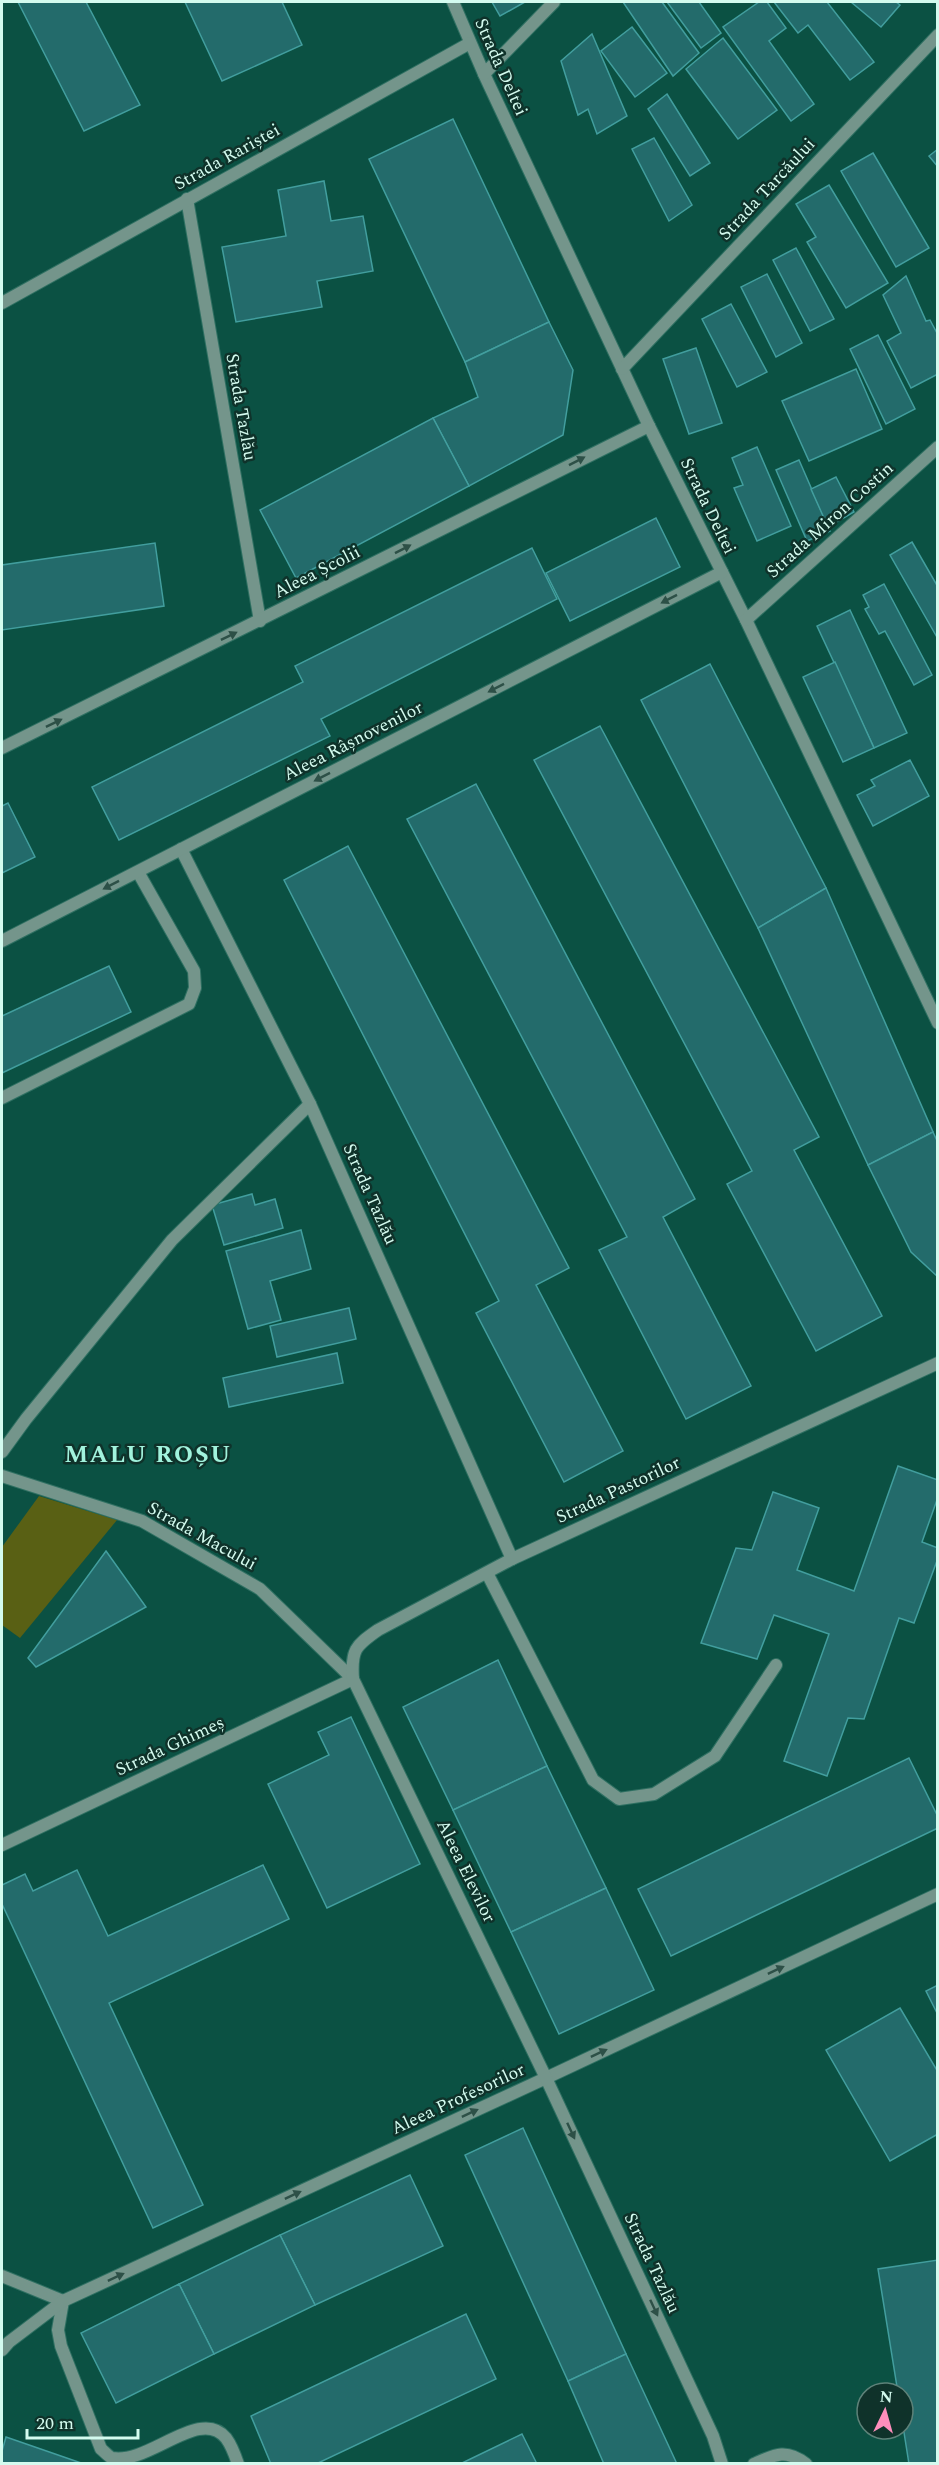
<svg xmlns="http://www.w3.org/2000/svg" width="939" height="2465" font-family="Spectral,serif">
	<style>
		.green { fill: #596014 }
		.building { fill: #236b6b; stroke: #429e9e; stroke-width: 1.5 }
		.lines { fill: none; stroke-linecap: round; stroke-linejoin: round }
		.lane-casing { stroke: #2f7062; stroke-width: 14 }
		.street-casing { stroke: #2f7062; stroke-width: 14 }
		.lane { stroke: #74958b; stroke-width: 12 }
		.street { stroke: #74958b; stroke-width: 12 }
		.oneway { fill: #2d5047 }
		.labels { text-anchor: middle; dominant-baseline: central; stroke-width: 5; stroke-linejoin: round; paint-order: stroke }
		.street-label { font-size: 18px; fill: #d4fbef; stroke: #0f322a }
		.district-label { font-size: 24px; font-weight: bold; letter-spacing: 1.5px; fill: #a1f3dd; stroke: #0f322a }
	</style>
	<rect width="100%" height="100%" fill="#0b5143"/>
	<path class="green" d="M39,1496L117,1520L20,1638L2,1625V1547Z"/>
	<g class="building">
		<path d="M18,2H86L140,105L84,131Z"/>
		<path d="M185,2H282L302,45L222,81Z"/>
		<path d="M492,2H525L500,16Z"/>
		<path d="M623,2H662L699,53L673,76Z"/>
		<path d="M667,2H699L721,33L701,48Z"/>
		<path d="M759,2H767L786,28L769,41L814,104L791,121L723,27Z"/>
		<path d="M774,2H827L874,62L850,80L808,25L798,33Z"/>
		<path d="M851,2H896L900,5L881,27Z"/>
		<path d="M632,27L667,73L635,97L601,51Z"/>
		<path d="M592,34L627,116L597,134L588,109L578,115L561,61Z"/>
		<path d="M723,38L777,110L738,139L686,69Z"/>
		<path d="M667,94L710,163L690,176L648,109Z"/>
		<path d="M453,119L549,322L465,362L369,159Z"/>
		<path d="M654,138L692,205L669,221L632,149Z"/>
		<path d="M938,149V167L929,156Z"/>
		<path d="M873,153L929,248L896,267L841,171Z"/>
		<path d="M324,181L331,221L363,216L373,271L317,281L322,307L236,322L222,247L286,236L278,190Z"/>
		<path d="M829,185L888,283L846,308L807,242L816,237L796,204Z"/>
		<path d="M796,248L834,319L810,331L773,260Z"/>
		<path d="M767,274L802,343L776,357L741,287Z"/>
		<path d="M906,276L926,321L930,320L938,335V374L911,388L887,341L901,333L883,295Z"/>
		<path d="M731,304L767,372L737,387L702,319Z"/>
		<path d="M549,322L573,370L563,435L469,486L433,418L478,397L465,362Z"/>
		<path d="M878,335L915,409L886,424L850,349Z"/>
		<path d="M696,348L722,423L689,434L663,359Z"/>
		<path d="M856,369L882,429L809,461L782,401Z"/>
		<path d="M433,418L469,486L296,578L260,510Z"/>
		<path d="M757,447L791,526L757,541L734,488L743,485L732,458Z"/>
		<path d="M799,460L830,531L807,541L776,470Z"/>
		<path d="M836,477L854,512L828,527L811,489Z"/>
		<path d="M656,518L680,567L570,621L546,573Z"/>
		<path d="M912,542L938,587V639L890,555Z"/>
		<path d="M155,543L164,606L2,630V565Z"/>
		<path d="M532,548L557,599L321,719L330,736L119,840L92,787L303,682L295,666Z"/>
		<path d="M884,584L932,675L914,685L885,631L879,634L865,609L869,607L863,595Z"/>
		<path d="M850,610L907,733L874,748L817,626Z"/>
		<path d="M835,662L874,748L843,762L803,677Z"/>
		<path d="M710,664L826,888L758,928L641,700Z"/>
		<path d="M600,726L819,1137L794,1150L882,1316L816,1351L727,1184L752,1171L534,760Z"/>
		<path d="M910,760L929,796L873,826L857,795L875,786L871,780Z"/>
		<path d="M476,784L695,1199L663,1217L751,1386L686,1419L599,1250L627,1237L407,819Z"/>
		<path d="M8,803L35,857L2,873V806Z"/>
		<path d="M348,846L569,1268L536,1285L623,1451L564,1482L476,1313L499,1301L284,880Z"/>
		<path d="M826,888L933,1132L868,1165L758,928Z"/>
		<path d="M109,966L131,1012L2,1073V1016Z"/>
		<path d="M933,1132L938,1143V1277L911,1252L868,1165Z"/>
		<path d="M252,1194L255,1205L275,1199L283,1228L224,1245L212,1205Z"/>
		<path d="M301,1230L311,1269L270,1281L281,1320L248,1329L226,1251Z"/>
		<path d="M349,1308L356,1339L277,1357L270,1326Z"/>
		<path d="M337,1353L343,1383L229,1407L223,1378Z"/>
		<path d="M898,1466L938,1480V1497L922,1542L938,1548V1558L914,1623L899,1618L864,1719L848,1718L827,1776L784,1761L829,1634L774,1615L757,1659L701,1643L736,1548L752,1550L773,1492L819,1508L797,1570L854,1591Z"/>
		<path d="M106,1551L146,1607L36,1667L28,1658Z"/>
		<path d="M498,1660L547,1766L453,1810L403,1707Z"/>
		<path d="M351,1717L420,1864L327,1908L268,1784L329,1755L318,1732Z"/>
		<path d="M909,1758L938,1817V1828L671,1956L638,1889Z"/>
		<path d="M547,1766L606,1888L511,1932L453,1810Z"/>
		<path d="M263,1865L289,1919L109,2003L203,2205L153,2228L2,1904V1885L25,1874L33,1891L77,1870L108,1936Z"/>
		<path d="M606,1888L654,1990L559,2034L511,1932Z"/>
		<path d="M938,1985V2015L926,1991Z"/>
		<path d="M900,2008L938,2072V2134L890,2161L826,2050Z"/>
		<path d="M523,2128L626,2354L568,2381L465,2155Z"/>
		<path d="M410,2175L443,2246L315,2305L280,2235Z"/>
		<path d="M280,2235L315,2305L214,2354L179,2284Z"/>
		<path d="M938,2260V2464H909L903,2426V2393H898L878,2269Z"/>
		<path d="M179,2284L214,2354L116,2403L81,2333Z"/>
		<path d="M466,2314L496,2379L316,2464H271L251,2416Z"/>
		<path d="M626,2354L677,2464H604L568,2381Z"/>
		<path d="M522,2434L537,2464H460Z"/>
		<path d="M6,2437L84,2464H2V2451Z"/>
	</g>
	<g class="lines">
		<g class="lane-casing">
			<g id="lane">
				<path d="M2,1098L189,1004L195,988L194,971L138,872"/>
				<path d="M2,1452L26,1419L172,1240L310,1104"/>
				<path d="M2,1476L142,1521L260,1589L353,1679"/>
				<path d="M487,1573L593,1780L619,1799L654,1794L715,1756L776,1665"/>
				<path d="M754,2464C774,2455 786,2448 806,2464"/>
			</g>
		</g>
		<g class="street-casing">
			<g id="street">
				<path d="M453,2L484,74L649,426L746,620L938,1023"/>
				<path d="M484,74L554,2"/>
				<path d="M187,199L260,621"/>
				<path d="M2,303L470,43"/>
				<path d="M622,369L938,35"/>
				<path d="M746,620L938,447"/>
				<path d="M2,748L649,426"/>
				<path d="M181,849L310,1104L512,1559"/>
				<path d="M2,941L722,572"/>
				<path d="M2,1845L353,1679"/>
				<path d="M2,2276L63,2301"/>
				<path d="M63,2301L58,2330L61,2346L101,2449C104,2451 108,2456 112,2458C149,2465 200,2406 226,2438C232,2446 235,2455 238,2464"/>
				<path d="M2,2350L9,2342L63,2301L546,2078L938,1894"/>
				<path d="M722,2464L713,2436L546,2078L353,1679C351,1650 355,1646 378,1630L512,1559L938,1363"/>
			</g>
		</g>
		<use href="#lane" class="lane"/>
		<use href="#street" class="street"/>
	</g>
	<defs><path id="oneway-solid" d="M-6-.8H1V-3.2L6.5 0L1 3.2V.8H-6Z" transform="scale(1.5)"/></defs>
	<g class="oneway">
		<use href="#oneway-solid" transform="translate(577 461) rotate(-27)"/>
		<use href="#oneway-solid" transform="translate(403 549) rotate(-27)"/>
		<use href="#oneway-solid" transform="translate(669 599) rotate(153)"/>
		<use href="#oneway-solid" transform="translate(229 636) rotate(-26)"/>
		<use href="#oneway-solid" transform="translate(496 688) rotate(153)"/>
		<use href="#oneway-solid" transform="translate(54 723) rotate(-26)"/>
		<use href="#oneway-solid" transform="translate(322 777) rotate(153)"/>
		<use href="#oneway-solid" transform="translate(111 885) rotate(153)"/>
		<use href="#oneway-solid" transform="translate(776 1970) rotate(-25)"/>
		<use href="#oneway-solid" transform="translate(599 2053) rotate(-25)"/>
		<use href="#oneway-solid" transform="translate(470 2113) rotate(-25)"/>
		<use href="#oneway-solid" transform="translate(571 2131) rotate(65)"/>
		<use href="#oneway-solid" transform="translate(293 2195) rotate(-25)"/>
		<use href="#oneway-solid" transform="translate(116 2277) rotate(-25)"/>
		<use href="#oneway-solid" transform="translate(654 2308) rotate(65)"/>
	</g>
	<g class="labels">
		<g class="street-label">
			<text transform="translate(501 67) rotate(66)">Strada Deltei</text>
			<text transform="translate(227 157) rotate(-29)">Strada Rariștei</text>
			<text transform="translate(767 189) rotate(-47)">Strada Tarcăului</text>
			<text transform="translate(241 407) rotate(80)">Strada Tazlău</text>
			<text transform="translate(708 506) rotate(64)">Strada Deltei</text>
			<text transform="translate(830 520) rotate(-42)">Strada Miron Costin</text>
			<text transform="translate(317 572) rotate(-27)">Aleea Școlii</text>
			<text transform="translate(353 741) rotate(-27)">Aleea Râșnovenilor</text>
			<text transform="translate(370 1194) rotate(66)">Strada Tazlău</text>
			<text transform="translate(618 1490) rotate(-25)">Strada Pastorilor</text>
			<text transform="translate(202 1536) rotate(29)">Strada Macului</text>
			<text transform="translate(170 1746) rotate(-25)">Strada Ghimeș</text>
			<text transform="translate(466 1871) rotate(64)">Aleea Elevilor</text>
			<text transform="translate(458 2099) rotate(-25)">Aleea Profesorilor</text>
			<text transform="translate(652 2263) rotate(65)">Strada Tazlău</text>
		</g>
		<g class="district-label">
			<text x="148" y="1455">MALU ROȘU</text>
		</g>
	</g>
	<rect width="939" height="2465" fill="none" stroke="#d4fbef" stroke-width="6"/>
	<g transform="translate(885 2411) rotate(5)"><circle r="28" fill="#0f322a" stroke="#5e8279" stroke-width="1.5"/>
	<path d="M0-4.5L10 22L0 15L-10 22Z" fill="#fe8ebc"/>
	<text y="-9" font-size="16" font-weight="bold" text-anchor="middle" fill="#d4fbef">N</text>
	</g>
	<path d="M27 2429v9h111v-9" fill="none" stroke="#d4fbef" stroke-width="3"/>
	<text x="36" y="2429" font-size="18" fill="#d4fbef" stroke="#0f322a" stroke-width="4.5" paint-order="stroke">20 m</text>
</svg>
